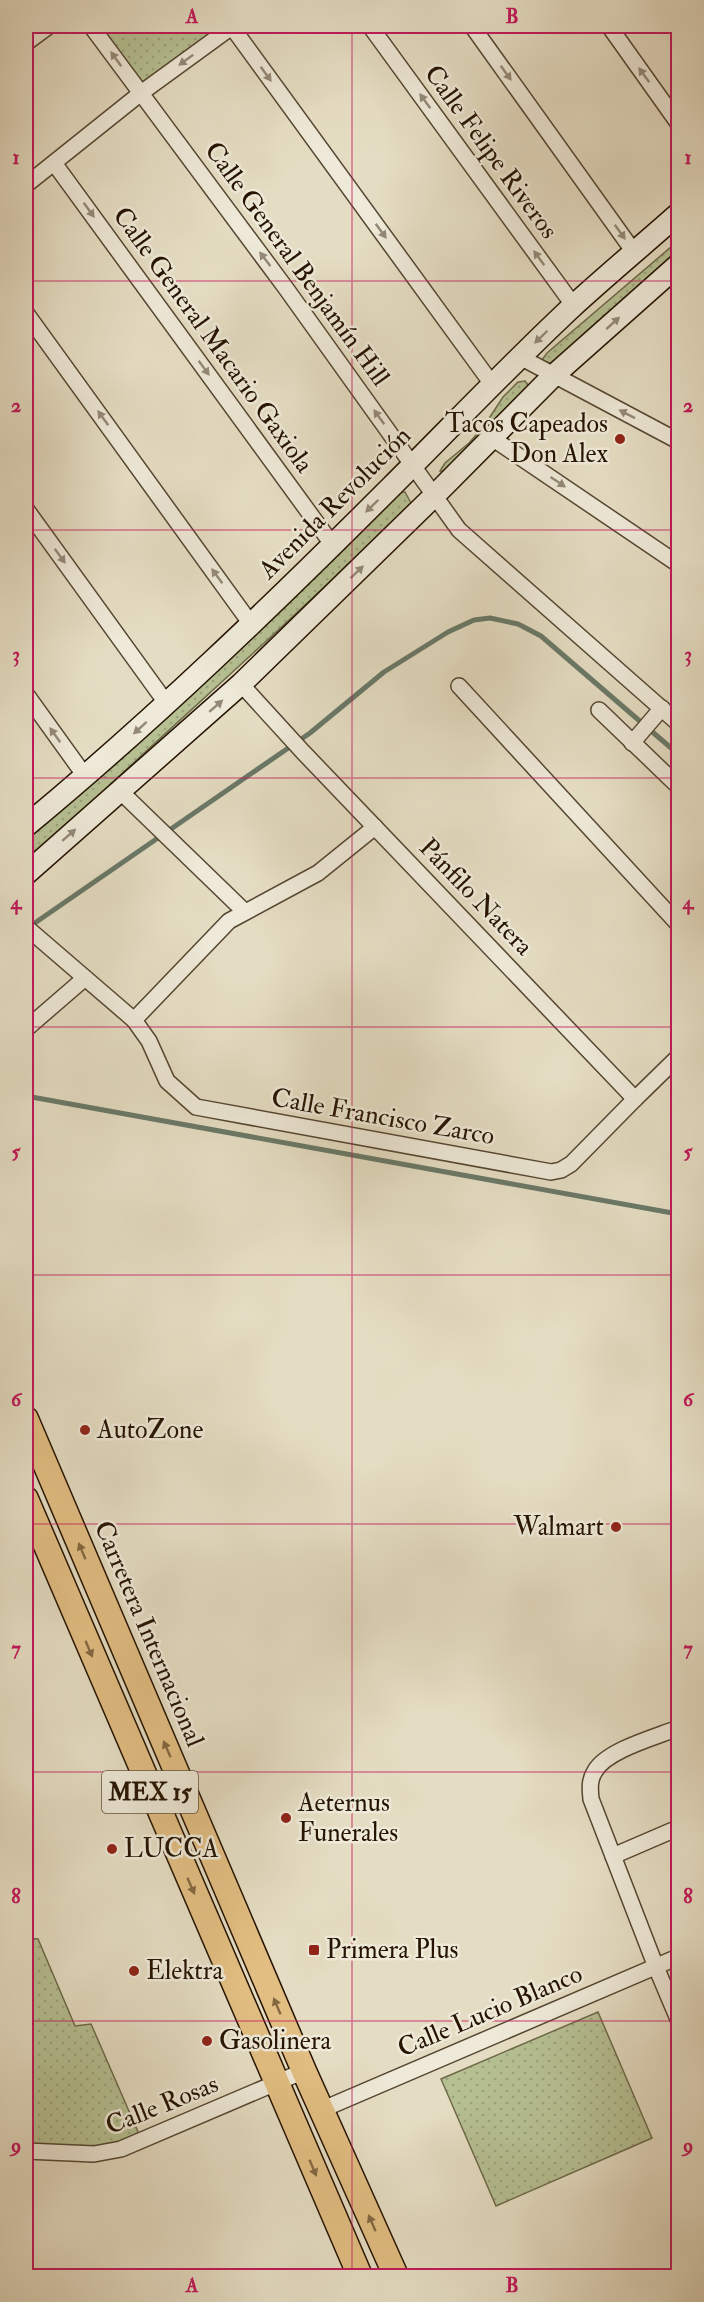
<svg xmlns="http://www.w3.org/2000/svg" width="704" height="2302" font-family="'IM FELL Double Pica',serif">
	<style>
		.grass { fill: url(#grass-dots); stroke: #6e6a4a; stroke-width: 1.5 }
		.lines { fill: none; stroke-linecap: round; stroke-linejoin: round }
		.stream { stroke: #697968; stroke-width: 5 }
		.street-casing { stroke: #554631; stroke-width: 18 }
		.secondary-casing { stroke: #251300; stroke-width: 24 }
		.primary-casing { stroke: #251300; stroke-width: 27 }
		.street { stroke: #eee9d8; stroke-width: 15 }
		.secondary { stroke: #eee9d8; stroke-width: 21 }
		.primary { stroke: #e2be82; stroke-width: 24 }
		.oneway { fill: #948977 }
		.oneway2 { fill: #846841 }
		.grid { fill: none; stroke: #c2185b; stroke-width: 1.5; stroke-opacity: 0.55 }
		.poi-dot { fill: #8f2418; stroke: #eee9d8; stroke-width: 2 }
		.labels { text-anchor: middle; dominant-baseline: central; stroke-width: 5; stroke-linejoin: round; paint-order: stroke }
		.shield { fill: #eee9d8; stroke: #615341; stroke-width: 1.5 }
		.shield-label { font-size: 24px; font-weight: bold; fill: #251300 }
		.street-label { font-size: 26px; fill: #251300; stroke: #eee9d8 }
		.poi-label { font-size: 26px; fill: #251300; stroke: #eee9d8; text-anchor: start }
		.neatline { fill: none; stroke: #c2185b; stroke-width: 2 }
		.grid-label { font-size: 20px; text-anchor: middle; font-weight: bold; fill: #c2185b }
	</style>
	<defs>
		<pattern id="grass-dots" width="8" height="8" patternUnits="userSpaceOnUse" patternTransform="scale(1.5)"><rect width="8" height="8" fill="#b6c093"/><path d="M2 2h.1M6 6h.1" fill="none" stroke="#9ca47d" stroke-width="1.8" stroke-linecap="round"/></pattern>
	</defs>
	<rect width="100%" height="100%" fill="#e5ddc3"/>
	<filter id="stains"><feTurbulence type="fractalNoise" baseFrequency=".00333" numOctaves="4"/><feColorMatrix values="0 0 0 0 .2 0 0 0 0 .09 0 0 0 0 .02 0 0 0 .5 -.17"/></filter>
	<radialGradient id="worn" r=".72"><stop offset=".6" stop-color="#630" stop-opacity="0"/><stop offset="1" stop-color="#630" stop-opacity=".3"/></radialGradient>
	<g class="grass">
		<path d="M97,26H228L141,90Z"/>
		<path d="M678,241V261L554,365L542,360L547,353Z"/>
		<path d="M525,381L531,389L449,473L440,471L445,463L469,443L484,426L503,397L518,382Z"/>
		<path d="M405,492L411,503C315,599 214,688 114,781C84,809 56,839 26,867V834L398,493Z"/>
		<path d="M26,1938L38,1939L75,2026L91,2024L142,2141L121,2149L26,2151Z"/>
		<path d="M598,2012L652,2138L496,2206L441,2079Z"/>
	</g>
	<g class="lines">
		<g class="stream">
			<path d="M29,927L310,733L384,672L448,632L474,620L490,618L518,624L541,636L678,754"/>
			<path d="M26,1096L678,1214"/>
		</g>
		<g class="street-casing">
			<g id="street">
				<path d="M91,26L285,287L459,530L678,723"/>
				<path d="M370,26L574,306"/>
				<path d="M472,26L634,252"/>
				<path d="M609,26L678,123"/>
				<path d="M232,27L492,384"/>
				<path d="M26,43L49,26"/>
				<path d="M54,163L332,544"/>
				<path d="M26,185L141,93L233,26"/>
				<path d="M26,313L251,624"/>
				<path d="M520,357L678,441"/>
				<path d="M492,438L678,564"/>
				<path d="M26,509L167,704"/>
				<path d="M241,684L303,752L635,1099L678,1057"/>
				<path d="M459,686L678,924"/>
				<path d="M26,694L85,776"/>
				<path d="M599,710L678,786"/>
				<path d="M632,743L662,708"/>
				<path d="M120,791L244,911"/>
				<path d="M26,927L134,1020L149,1041L167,1081L196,1107L551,1172L561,1170L571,1164L635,1099"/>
				<path d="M134,1020L229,921L318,873L375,827"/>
				<path d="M26,1029L85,978"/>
				<path d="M678,1728C656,1737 607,1750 595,1771C589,1780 590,1789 591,1799L656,1967L678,2019"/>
				<path d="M613,1856L678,1828"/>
				<path d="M321,2110L678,1957"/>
				<path d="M26,2151L94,2154L121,2149L304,2071"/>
			</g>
		</g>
		<g class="secondary-casing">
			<g id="secondary">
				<path d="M26,826C154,720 274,604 392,486C452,426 510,365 572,307C607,275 643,245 678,214"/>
				<path d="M26,874L241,684L434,496L553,376L678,265"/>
			</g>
		</g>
		<g class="primary-casing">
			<g id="primary">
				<path d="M26,1419L304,2071L396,2276"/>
				<path d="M26,1499L360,2276"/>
			</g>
		</g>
		<use href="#street" class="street"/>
		<use href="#secondary" class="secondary"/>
		<use href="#primary" class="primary"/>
	</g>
	<defs><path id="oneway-solid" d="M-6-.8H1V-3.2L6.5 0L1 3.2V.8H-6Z" transform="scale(1.5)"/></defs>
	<g class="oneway">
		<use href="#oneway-solid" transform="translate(116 59) rotate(-126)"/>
		<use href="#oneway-solid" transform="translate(186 60) rotate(144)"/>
		<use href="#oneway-solid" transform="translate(506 73) rotate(54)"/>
		<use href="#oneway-solid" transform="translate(266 74) rotate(54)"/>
		<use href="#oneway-solid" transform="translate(644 75) rotate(-126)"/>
		<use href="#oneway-solid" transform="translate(425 101) rotate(-126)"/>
		<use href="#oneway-solid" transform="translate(89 210) rotate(54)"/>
		<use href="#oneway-solid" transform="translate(381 231) rotate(54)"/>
		<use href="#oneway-solid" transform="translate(620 232) rotate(54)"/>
		<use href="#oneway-solid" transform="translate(539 258) rotate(-126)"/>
		<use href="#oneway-solid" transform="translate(265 259) rotate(-127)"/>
		<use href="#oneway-solid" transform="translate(613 323) rotate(-42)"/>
		<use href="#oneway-solid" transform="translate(541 337) rotate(136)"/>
		<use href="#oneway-solid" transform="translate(204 368) rotate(54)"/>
		<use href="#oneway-solid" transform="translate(627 414) rotate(-153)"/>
		<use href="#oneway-solid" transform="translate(379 417) rotate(-126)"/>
		<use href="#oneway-solid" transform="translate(103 418) rotate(-126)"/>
		<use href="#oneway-solid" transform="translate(558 482) rotate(34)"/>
		<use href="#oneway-solid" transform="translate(372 506) rotate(136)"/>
		<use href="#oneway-solid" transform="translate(60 556) rotate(54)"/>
		<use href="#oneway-solid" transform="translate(357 572) rotate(-44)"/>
		<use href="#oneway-solid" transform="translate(217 576) rotate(-126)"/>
		<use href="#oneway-solid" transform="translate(216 706) rotate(-41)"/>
		<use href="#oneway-solid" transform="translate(140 728) rotate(138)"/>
		<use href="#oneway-solid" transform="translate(55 735) rotate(-126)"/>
		<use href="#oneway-solid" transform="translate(69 835) rotate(-41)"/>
	</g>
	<g class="oneway2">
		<use href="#oneway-solid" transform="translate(82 1551) rotate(-113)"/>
		<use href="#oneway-solid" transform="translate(89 1649) rotate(67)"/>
		<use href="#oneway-solid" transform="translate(167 1749) rotate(-114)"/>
		<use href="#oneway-solid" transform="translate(191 1886) rotate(66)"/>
		<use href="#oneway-solid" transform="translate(277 2006) rotate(-113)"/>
		<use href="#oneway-solid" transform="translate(313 2168) rotate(67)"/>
		<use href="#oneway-solid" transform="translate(372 2223) rotate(-114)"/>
	</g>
	<path class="grid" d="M352,26V2276M26,281H678M26,530H678M26,778H678M26,1027H678M26,1275H678M26,1524H678M26,1772H678M26,2021H678"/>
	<g class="poi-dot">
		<circle cx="620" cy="439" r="6"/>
		<circle cx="85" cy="1430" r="6"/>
		<circle cx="616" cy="1527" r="6"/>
		<circle cx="286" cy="1818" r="6"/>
		<circle cx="112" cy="1849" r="6"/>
		<rect x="308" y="1944" width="12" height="12" rx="3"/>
		<circle cx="134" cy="1971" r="6"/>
		<circle cx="207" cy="2041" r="6"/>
	</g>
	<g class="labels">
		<rect class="shield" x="102" y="1771" width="96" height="42" rx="4.5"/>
		<g class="shield-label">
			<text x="150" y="1792">MEX 15</text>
		</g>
		<g class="street-label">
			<text transform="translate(491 152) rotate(54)">Calle Felipe Riveros</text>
			<text transform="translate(297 264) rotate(54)">Calle General Benjamín Hill</text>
			<text transform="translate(213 340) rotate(54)">Calle General Macario Gaxiola</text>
			<text transform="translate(335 503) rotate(-45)">Avenida Revolución</text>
			<text transform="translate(476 897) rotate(46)">Pánfilo Natera</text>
			<text transform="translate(383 1117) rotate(10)">Calle Francisco Zarco</text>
			<text transform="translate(149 1634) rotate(67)">Carretera Internacional</text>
			<text transform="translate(490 2011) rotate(-23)">Calle Lucio Blanco</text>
			<text transform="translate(162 2105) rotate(-22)">Calle Rosas</text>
		</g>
		<g class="poi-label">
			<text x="608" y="424" text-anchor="end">Tacos Capeados<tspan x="608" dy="30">Don Alex</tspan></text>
			<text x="97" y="1430">AutoZone</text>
			<text x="604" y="1527" text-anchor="end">Walmart</text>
			<text x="298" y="1803">Aeternus<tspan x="298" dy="30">Funerales</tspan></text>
			<text x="124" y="1849">LUCCA</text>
			<text x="326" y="1950">Primera Plus</text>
			<text x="146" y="1971">Elektra</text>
			<text x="219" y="2041">Gasolinera</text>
		</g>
	</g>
	<rect width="704" height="2302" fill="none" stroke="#e5ddc3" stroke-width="66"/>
	<rect x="33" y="33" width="638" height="2236" class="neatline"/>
	<g class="grid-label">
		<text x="192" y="23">A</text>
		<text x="512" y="23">B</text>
		<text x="16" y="164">1</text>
		<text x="688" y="164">1</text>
		<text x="16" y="412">2</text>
		<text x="688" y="412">2</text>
		<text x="16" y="661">3</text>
		<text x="688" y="661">3</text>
		<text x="16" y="909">4</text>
		<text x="688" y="909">4</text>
		<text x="16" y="1158">5</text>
		<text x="688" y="1158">5</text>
		<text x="16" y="1406">6</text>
		<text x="688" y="1406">6</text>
		<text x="16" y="1655">7</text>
		<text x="688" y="1655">7</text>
		<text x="16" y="1903">8</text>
		<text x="688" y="1903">8</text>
		<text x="16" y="2152">9</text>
		<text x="688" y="2152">9</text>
		<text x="192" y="2292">A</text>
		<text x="512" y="2292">B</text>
	</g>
	<rect width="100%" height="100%" filter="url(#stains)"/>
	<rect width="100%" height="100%" fill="url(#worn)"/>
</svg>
